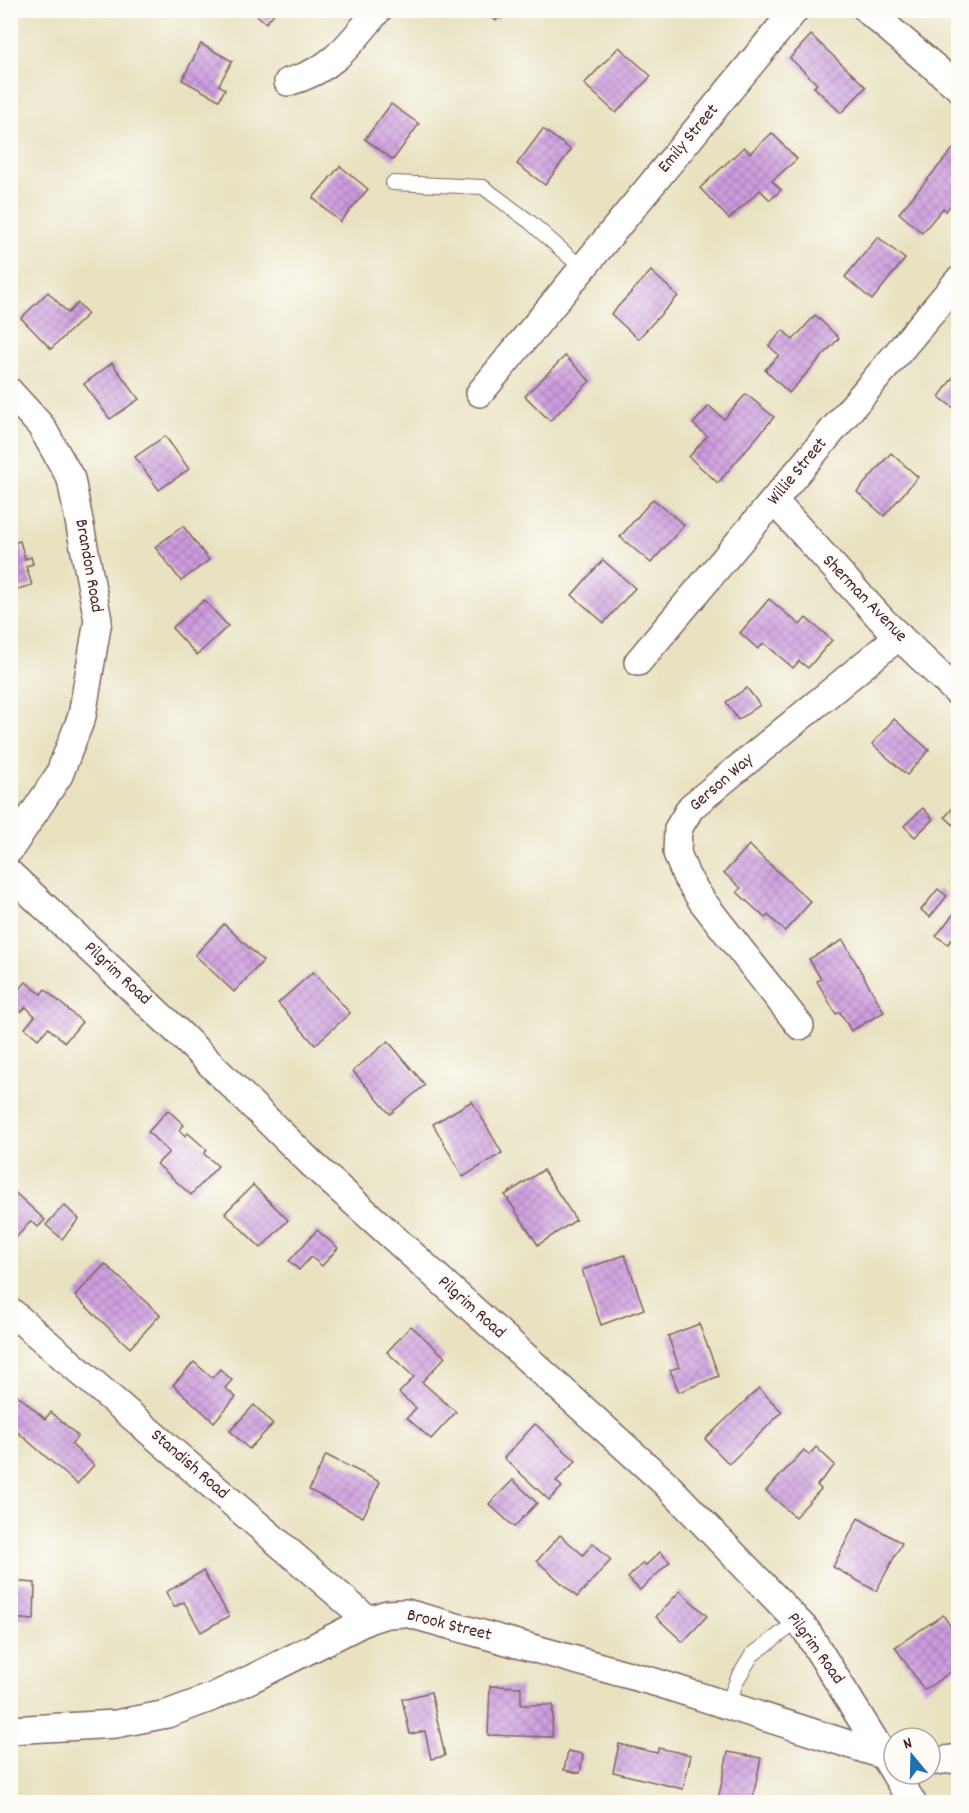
<svg xmlns="http://www.w3.org/2000/svg" width="969" height="1813" font-family="Dekko,sans-serif">
	<style>
		.building { fill: url(#building-cross-hatch) }
		.lines { fill: none; stroke-linecap: round; stroke-linejoin: round }
		.service-casing { stroke: #816360; stroke-width: 16 }
		.minor-casing { stroke: #816360; stroke-width: 30 }
		.service { stroke: #fff; stroke-width: 14 }
		.minor { stroke: #fff; stroke-width: 27 }
		.labels { text-anchor: middle; dominant-baseline: central; stroke-width: 4.5; stroke-linejoin: round; paint-order: stroke }
		.street-label { font-size: 18px; fill: #4a1f2b; stroke: #fdfcf7 }
	</style>
	<defs>
		<pattern id="building-cross-hatch" width="8" height="8" patternUnits="userSpaceOnUse" patternTransform="scale(1.5)"><rect width="8" height="8" fill="#cd9cdf"/><path d="M0 0l8 8M0 8l8-8" fill="none" stroke="#a87fb5"/></pattern>
	</defs>
	<rect width="100%" height="100%" fill="#fdfcf7"/>
	<filter id="ink" filterUnits="userSpaceOnUse"><feTurbulence type="fractalNoise" baseFrequency=".0167" numOctaves="2"/><feDisplacementMap in="SourceGraphic" scale="12" xChannelSelector="R" yChannelSelector="G"/><feConvolveMatrix kernelMatrix="1 2 1 2 8 2 1 2 1" color-interpolation-filters="sRGB"/></filter>
	<filter id="wash" filterUnits="userSpaceOnUse"><feTurbulence type="fractalNoise" baseFrequency=".008" numOctaves="4" result="noise"/><feDisplacementMap in="SourceGraphic" scale="24" xChannelSelector="R" yChannelSelector="G"/><feGaussianBlur stdDeviation="1.35" result="paint"/><feColorMatrix in="noise" values="0 0 0 0 0 0 0 0 0 0 0 0 0 0 0 0 0 1.4 0 .05"/><feComposite in="paint" operator="in"/></filter>
	<g filter="url(#wash)">
		<rect width="100%" height="100%" fill="#e8e2c1"/>
		<g id="blocks">
			<g class="building">
				<path d="M251,10H277L266,23Z"/>
				<path d="M483,10H504L496,21Z"/>
				<path d="M811,35L866,87L841,113L814,87L817,84L790,58Z"/>
				<path d="M201,44L232,61L219,85L225,89L219,100L182,80Z"/>
				<path d="M619,47L651,76L616,113L584,84Z"/>
				<path d="M391,104L419,124L393,160L365,139Z"/>
				<path d="M543,129L571,150L545,185L517,164Z"/>
				<path d="M772,133L797,159L772,181L781,190L770,200L760,190L729,219L700,188L744,147L750,153Z"/>
				<path d="M953,149L958,154V196L946,211L943,208L922,233L899,213Z"/>
				<path d="M340,166L368,189L340,222L313,198Z"/>
				<path d="M878,237L905,259L872,300L845,277Z"/>
				<path d="M651,271L678,296L638,339L611,314Z"/>
				<path d="M48,292L68,313L78,303L88,314L51,349L21,318Z"/>
				<path d="M815,315L839,338L789,393L765,370L779,355L769,346L783,330L793,340Z"/>
				<path d="M565,356L590,381L550,421L525,396Z"/>
				<path d="M112,363L139,399L110,419L84,384Z"/>
				<path d="M958,370V411L939,397Z"/>
				<path d="M746,394L774,417L718,483L689,457L707,436L693,424L709,406L724,419Z"/>
				<path d="M165,436L189,469L159,490L135,457Z"/>
				<path d="M891,453L918,477L884,516L857,492Z"/>
				<path d="M653,499L684,525L651,563L620,537Z"/>
				<path d="M183,526L209,560L181,581L155,547Z"/>
				<path d="M20,541L25,559L31,557L33,564L26,566L32,585L10,591V544Z"/>
				<path d="M603,560L635,588L604,623L572,595Z"/>
				<path d="M769,599L800,625L806,618L832,640L808,668L799,661L793,668L764,643L758,649L740,633Z"/>
				<path d="M204,600L228,626L197,655L172,628Z"/>
				<path d="M747,688L760,705L738,720L726,702Z"/>
				<path d="M894,719L929,750L907,775L872,744Z"/>
				<path d="M958,802V829L945,817Z"/>
				<path d="M923,808L933,819L915,837L904,826Z"/>
				<path d="M749,845L811,902L785,931L768,915L765,918L737,892L741,888L724,873Z"/>
				<path d="M938,889L947,896L930,917L921,910Z"/>
				<path d="M958,908V931L948,944L936,936Z"/>
				<path d="M224,924L263,961L234,992L195,955Z"/>
				<path d="M843,940L884,1012L851,1031L840,1012L836,1014L817,981L821,979L809,959Z"/>
				<path d="M10,959L18,967L10,975Z"/>
				<path d="M313,972L350,1013L315,1045L278,1003Z"/>
				<path d="M26,982L41,994L45,989L82,1022L65,1042L48,1028L38,1039L25,1028L35,1016L26,1007L21,1012L10,1003V1000Z"/>
				<path d="M388,1041L425,1085L390,1114L353,1071Z"/>
				<path d="M472,1101L502,1153L463,1177L433,1124Z"/>
				<path d="M168,1110L184,1125L179,1130L185,1136L188,1133L207,1150L204,1154L218,1166L191,1195L157,1164L169,1152L148,1132Z"/>
				<path d="M543,1170L576,1220L538,1245L505,1195Z"/>
				<path d="M253,1185L288,1220L261,1248L225,1213Z"/>
				<path d="M10,1188L45,1220L38,1227L31,1221L16,1238L10,1232Z"/>
				<path d="M64,1205L79,1219L62,1239L46,1225Z"/>
				<path d="M317,1230L338,1248L322,1266L311,1257L299,1270L289,1261Z"/>
				<path d="M625,1255L644,1309L601,1325L582,1270Z"/>
				<path d="M105,1264L160,1315L130,1348L75,1296Z"/>
				<path d="M699,1324L719,1376L679,1392L670,1370L679,1367L668,1336Z"/>
				<path d="M411,1326L445,1357L422,1382L456,1412L431,1439L407,1418L416,1408L399,1393L414,1377L387,1352Z"/>
				<path d="M194,1362L212,1378L220,1369L232,1380L225,1388L236,1397L214,1422L173,1385Z"/>
				<path d="M759,1388L782,1412L729,1464L705,1439Z"/>
				<path d="M15,1393L45,1419L51,1412L78,1436L71,1444L94,1465L77,1484L12,1427L10,1429V1398Z"/>
				<path d="M254,1405L273,1424L249,1449L230,1431Z"/>
				<path d="M535,1424L576,1461L556,1481L562,1487L549,1500L504,1458Z"/>
				<path d="M816,1447L835,1465L817,1485L821,1489L795,1517L766,1491L804,1450L809,1455Z"/>
				<path d="M326,1455L380,1482L363,1517L309,1490Z"/>
				<path d="M513,1480L537,1503L514,1527L489,1504Z"/>
				<path d="M858,1518L902,1543L876,1591L833,1567Z"/>
				<path d="M560,1535L583,1555L593,1543L611,1560L577,1597L537,1561Z"/>
				<path d="M660,1552L670,1562L640,1590L628,1578L643,1563L646,1565Z"/>
				<path d="M203,1571L229,1616L201,1632L184,1602L174,1607L166,1592Z"/>
				<path d="M10,1581L35,1583L34,1620L10,1618Z"/>
				<path d="M680,1591L707,1616L683,1642L656,1617Z"/>
				<path d="M943,1615L958,1638V1667L924,1690L895,1647Z"/>
				<path d="M490,1686L521,1687V1705H553L552,1737L488,1735Z"/>
				<path d="M431,1692L445,1756L431,1759L425,1731L410,1734L402,1699Z"/>
				<path d="M619,1744L657,1753L659,1748L691,1755L683,1789L613,1772Z"/>
				<path d="M568,1751L583,1754L580,1773L564,1770Z"/>
				<path d="M728,1752L761,1758L752,1802H722V1801L718,1800Z"/>
			</g>
		</g>
	</g>
	<g filter="url(#ink)">
		<use href="#blocks" fill-opacity="0" stroke="#816360" stroke-width="1.5"/>
		<g class="lines">
			<g class="service-casing">
				<g id="service">
					<path d="M393,183L483,187L530,222L582,268"/>
					<path d="M727,1705L738,1678L752,1655L798,1621"/>
				</g>
			</g>
			<g class="minor-casing">
				<g id="minor">
					<path d="M867,10L958,87"/>
					<path d="M288,82C333,70 349,45 378,10"/>
					<path d="M10,392L41,426L71,479L98,620L82,716L59,775L10,849"/>
					<path d="M480,393L795,10"/>
					<path d="M774,501L883,621L958,693"/>
					<path d="M638,662L958,281"/>
					<path d="M10,874L180,1034L312,1164L665,1483L806,1630L894,1772"/>
					<path d="M800,1026L702,901L686,876L677,853L678,829L691,807L899,636"/>
					<path d="M10,1311L368,1620"/>
					<path d="M10,1730L116,1724L167,1714L210,1698L253,1678L368,1620L387,1614L406,1613L658,1683L892,1758"/>
					<path d="M930,1762L958,1758"/>
					<path d="M895,1774L912,1802"/>
				</g>
			</g>
			<use href="#service" class="service"/>
			<use href="#minor" class="minor"/>
		</g>
	</g>
	<g class="labels">
		<g class="street-label">
			<text transform="translate(689 139) rotate(-50)">Emily Street</text>
			<text transform="translate(798 472) rotate(-50)">Willie Street</text>
			<text transform="translate(88 566) rotate(80)">Brandon Road</text>
			<text transform="translate(864 599) rotate(46)">Sherman Avenue</text>
			<text transform="translate(722 783) rotate(-41)">Gerson Way</text>
			<text transform="translate(117 974) rotate(43)">Pilgrim Road</text>
			<text transform="translate(471 1308) rotate(42)">Pilgrim Road</text>
			<text transform="translate(189 1465) rotate(41)">Standish Road</text>
			<text transform="translate(449 1626) rotate(14)">Brook Street</text>
			<text transform="translate(815 1649) rotate(54)">Pilgrim Road</text>
		</g>
	</g>
	<rect width="969" height="1813" fill="none" stroke="#fdfcf7" stroke-width="36"/>
	<g transform="translate(912 1756) rotate(341)"><circle r="28" fill="#fdfcf7" stroke="#b5a4a5" stroke-width="1.5"/>
	<path d="M0-4.5L10 22L0 15L-10 22Z" fill="#1f6fb2"/>
	<text y="-9" font-size="16" font-weight="bold" text-anchor="middle" fill="#4a1f2b">N</text>
	</g>
</svg>
